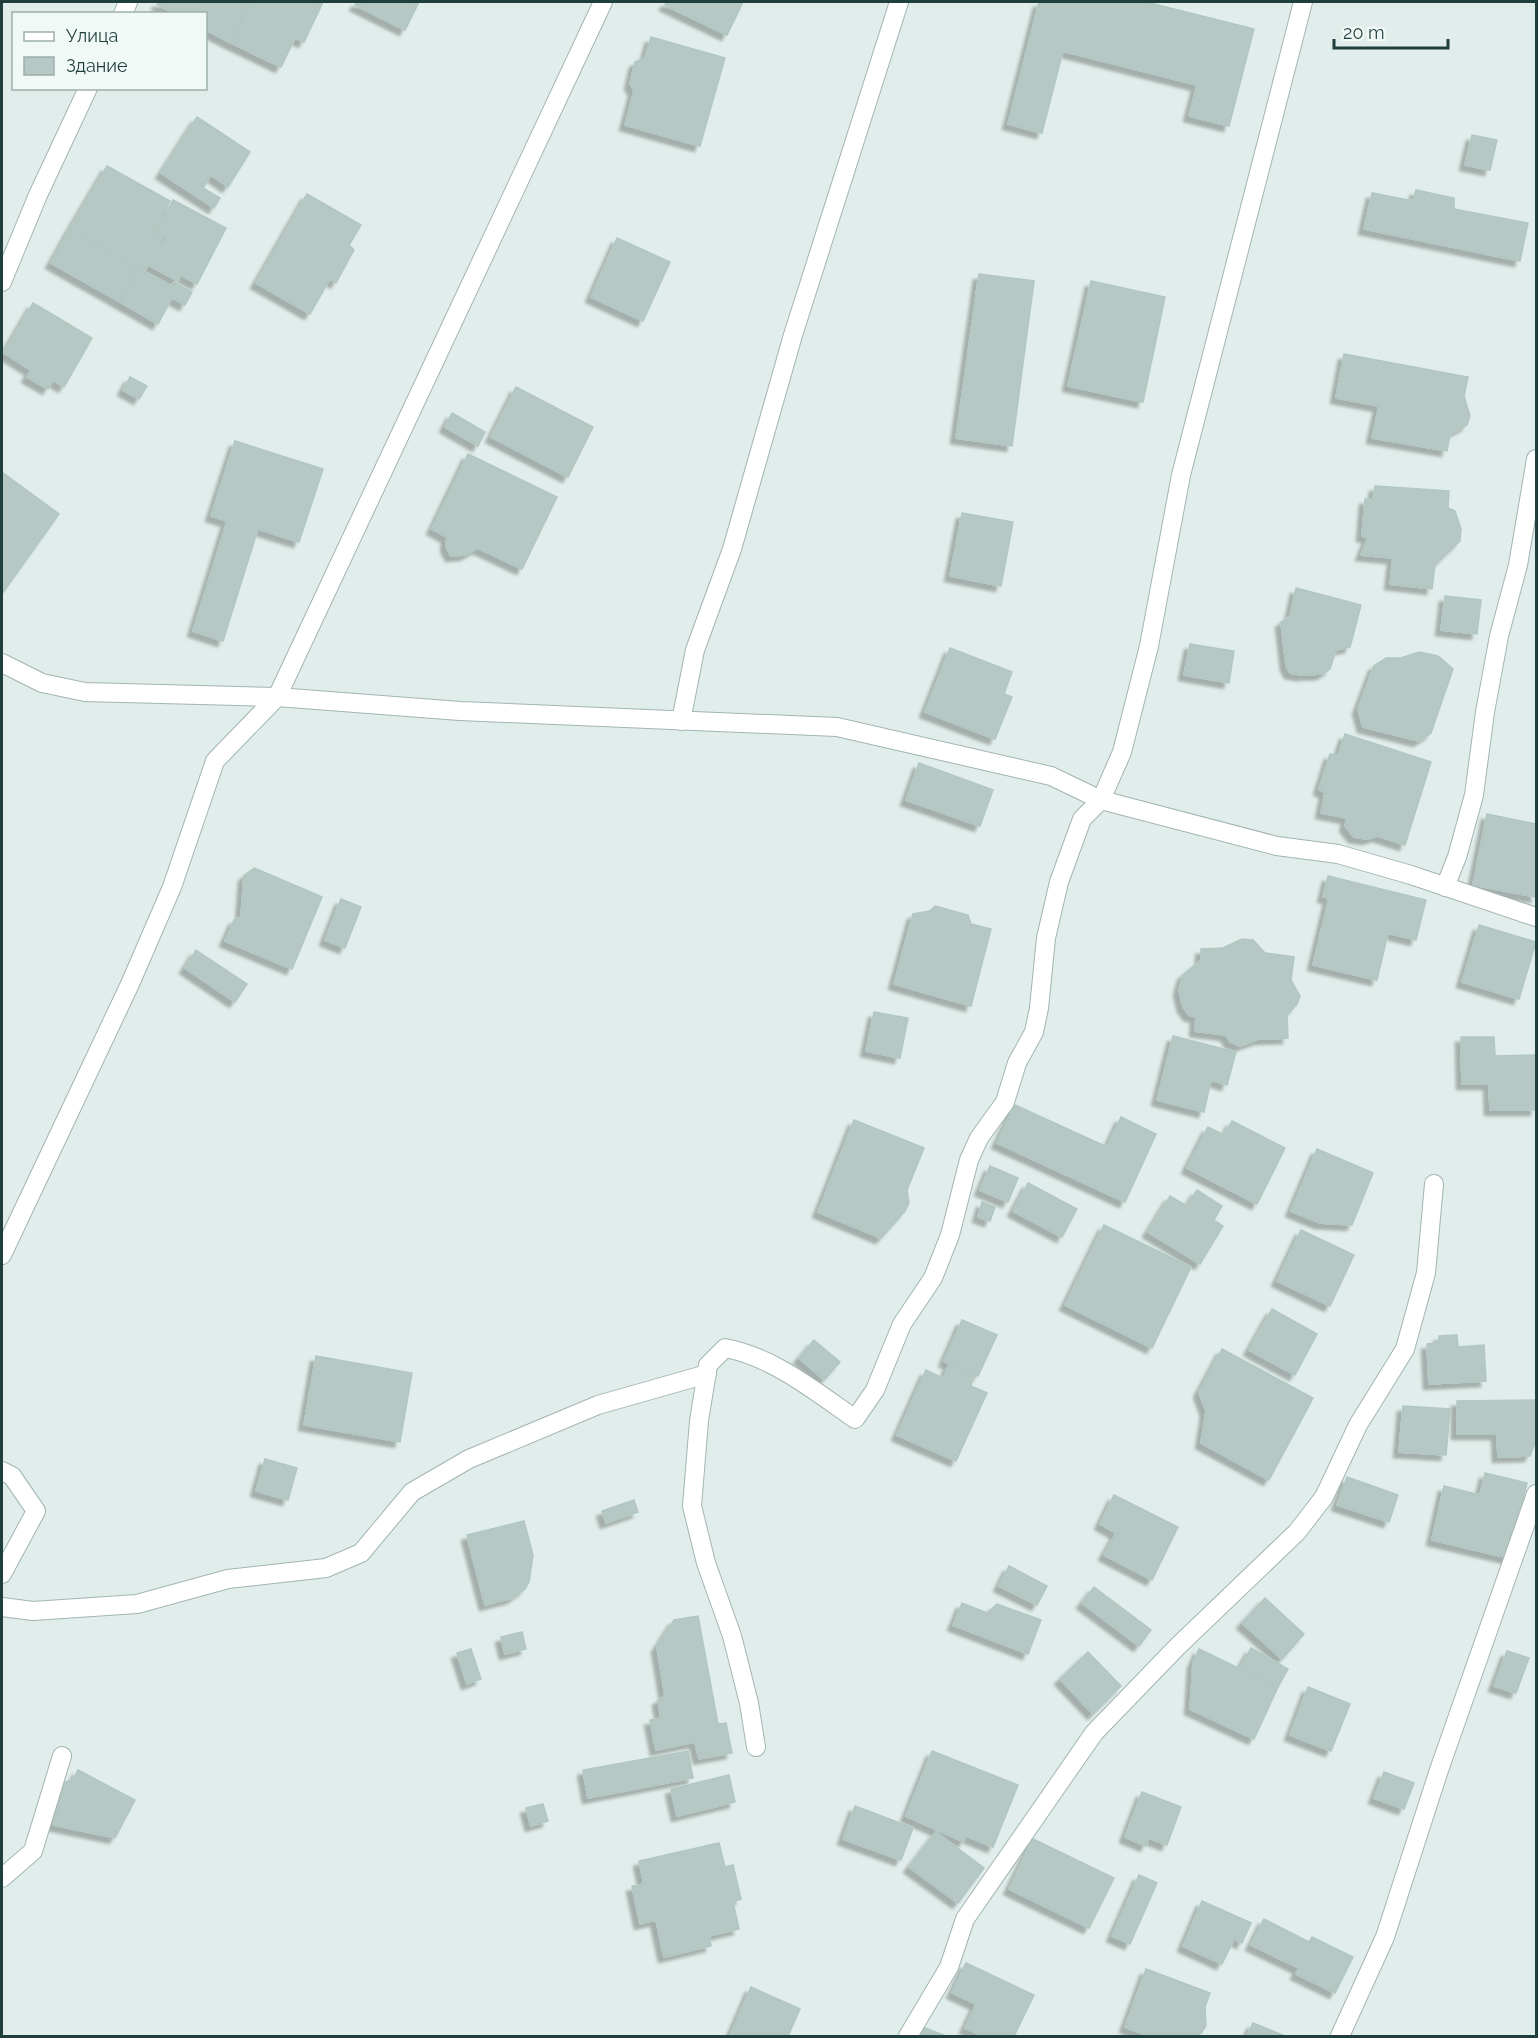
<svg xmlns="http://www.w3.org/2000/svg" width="1538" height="2038" font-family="Raleway,sans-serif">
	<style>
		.building { fill: #b5c8c3; stroke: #b2c7c2; stroke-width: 1.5; filter: url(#shadow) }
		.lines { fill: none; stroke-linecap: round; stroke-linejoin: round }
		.minor-casing { stroke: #a2b5b3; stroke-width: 20 }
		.minor { stroke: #fff; stroke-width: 18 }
	</style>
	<defs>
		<filter id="shadow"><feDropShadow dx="-5.5" dy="5.5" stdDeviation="1.5" flood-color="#0004"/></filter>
	</defs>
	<rect width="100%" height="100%" fill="#e0edea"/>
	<g class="building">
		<path d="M158,2H251L231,43L206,30V14H175L157,4Z"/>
		<path d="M251,2H323L304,42L295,38L281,67L231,43Z"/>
		<path d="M357,2H419L405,30L355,5Z"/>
		<path d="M666,2H743L727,35L665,5Z"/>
		<path d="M1039,2H1146L1254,29L1229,126L1189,116L1197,85L1063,51L1042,133L1008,124Z"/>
		<path d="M651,37L725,58L700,146L625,125L634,91L630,84L635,62L645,58Z"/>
		<path d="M197,117L250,152L228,187L211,175L203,188L220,198L214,208L161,173Z"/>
		<path d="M1472,135L1497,140L1490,170L1465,165Z"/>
		<path d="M107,166L170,201L152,233L162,238L144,272L70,229Z"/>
		<path d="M1416,190L1454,198V209L1528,223L1520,261L1364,229L1372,193L1413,201Z"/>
		<path d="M307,194L361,225L349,245L354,250L336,283L330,279L310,314L256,283Z"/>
		<path d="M173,200L226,228L197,284L181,275L178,281L150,266L166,237L156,233Z"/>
		<path d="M70,229L139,269L120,302L51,263Z"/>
		<path d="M617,238L670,262L643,321L591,297Z"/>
		<path d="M139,269L171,286L174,282L192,292L185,305L172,298L158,324L120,302Z"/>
		<path d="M979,274L1034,281L1012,446L956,438Z"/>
		<path d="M1091,281L1165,297L1143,402L1068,386Z"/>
		<path d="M33,303L92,338L64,387L53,380L48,389L27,377L31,370L4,353Z"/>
		<path d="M1344,354L1468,377L1464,396L1470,416L1467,425L1450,434L1447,451L1372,438L1379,406L1336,398Z"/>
		<path d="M130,377L147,386L139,399L123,390Z"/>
		<path d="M516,387L593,427L568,477L491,437Z"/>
		<path d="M452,413L485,432L478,446L445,427Z"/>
		<path d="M235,441L323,469L299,542L258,529L223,641L193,631L227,521L211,516Z"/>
		<path d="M468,454L557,497L522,569L478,548L465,555L451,556L446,546L447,537L432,529Z"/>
		<path d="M2,472L59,514L2,594Z"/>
		<path d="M1375,486L1449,491L1448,508L1455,511L1461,529L1460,541L1435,565L1432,589L1390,584L1393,558L1361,555L1368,537L1362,536L1365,499H1373Z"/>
		<path d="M962,513L1013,522L1001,586L950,576Z"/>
		<path d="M1296,588L1361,605L1350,647L1336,650L1330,669L1322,674L1301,675L1290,673L1286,665L1281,622L1290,616Z"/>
		<path d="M1445,596L1481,600L1477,634L1441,630Z"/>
		<path d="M1190,644L1234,651L1229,683L1184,675Z"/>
		<path d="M950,648L1012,672L1004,694L1012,697L995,739L925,712Z"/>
		<path d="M1419,652L1438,656L1453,669L1431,733L1419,741L1363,727L1358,709L1374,666L1386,658H1401Z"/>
		<path d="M1345,734L1431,762L1405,845L1378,836L1367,839L1354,837L1345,826L1347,818L1321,813L1325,793L1319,789L1330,754L1338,756Z"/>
		<path d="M919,763L993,790L980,826L906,800Z"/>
		<path d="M1487,814L1536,824V897L1473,885Z"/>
		<path d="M254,868L322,897L292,969L225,941L234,920L241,917L244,876Z"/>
		<path d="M1328,876L1426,900L1416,940L1388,933L1377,980L1313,965L1329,898L1323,897Z"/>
		<path d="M341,899L361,907L345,948L325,940Z"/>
		<path d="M935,906L968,915L971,924L991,929L971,1006L894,984L913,914L930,911Z"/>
		<path d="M1479,925L1536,942L1519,999L1462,982Z"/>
		<path d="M1242,939L1253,940L1265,953L1294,957L1291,980L1300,996L1297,1004L1287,1015L1288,1038L1259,1039L1240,1046L1230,1042L1226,1035L1195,1031L1196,1017L1189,1015L1183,1007L1179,990L1183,975L1201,960V949L1223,948Z"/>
		<path d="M196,950L247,984L235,1002L185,968Z"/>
		<path d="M874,1012L908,1018L900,1058L866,1051Z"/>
		<path d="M1173,1036L1236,1052L1227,1085L1211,1080L1204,1112L1157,1100Z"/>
		<path d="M1461,1037H1494L1495,1056L1536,1055V1110H1490L1489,1084H1462Z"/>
		<path d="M1015,1105L1107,1147L1121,1117L1156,1134L1125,1202L997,1143Z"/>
		<path d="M854,1120L924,1148L907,1190L909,1203L905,1211L881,1238L818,1212Z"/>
		<path d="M1232,1121L1285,1148L1257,1204L1187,1168L1208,1127L1224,1135Z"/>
		<path d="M1317,1149L1373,1173L1352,1225L1320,1223L1291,1211Z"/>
		<path d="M990,1166L1018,1178L1008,1202L980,1190Z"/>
		<path d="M1028,1183L1077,1209L1062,1237L1013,1211Z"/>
		<path d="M1197,1190L1222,1206L1214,1220L1223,1226L1200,1264L1148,1232L1170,1196L1187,1206Z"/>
		<path d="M982,1202L995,1207L990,1221L978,1217Z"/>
		<path d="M1104,1225L1191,1267L1152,1348L1065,1305Z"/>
		<path d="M1301,1230L1354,1255L1330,1306L1277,1281Z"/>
		<path d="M1272,1309L1317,1334L1295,1375L1249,1350Z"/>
		<path d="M962,1320L997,1335L978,1376L944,1361Z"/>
		<path d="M1457,1335L1458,1347L1484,1345L1486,1381L1429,1384L1427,1344L1439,1343V1336Z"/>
		<path d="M814,1340L840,1362L824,1380L799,1358Z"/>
		<path d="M1222,1349L1313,1398L1269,1480L1201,1443L1206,1411L1199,1392Z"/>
		<path d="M316,1356L412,1373L400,1442L304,1425Z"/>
		<path d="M949,1365L973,1376L971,1386L987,1393L956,1461L897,1435L926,1370L943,1378Z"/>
		<path d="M1536,1400V1440L1530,1456L1498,1457L1497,1434H1457V1401Z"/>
		<path d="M1403,1406L1450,1409L1446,1455L1399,1452Z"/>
		<path d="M265,1459L297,1468L288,1500L256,1491Z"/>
		<path d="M1485,1473L1527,1483L1509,1558L1432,1540L1444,1486L1480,1495Z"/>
		<path d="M1347,1477L1398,1495L1389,1522L1337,1505Z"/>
		<path d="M1114,1495L1178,1527L1152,1580L1104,1555L1116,1533L1100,1524Z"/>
		<path d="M634,1500L638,1512L606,1523L602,1511Z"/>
		<path d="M524,1521L533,1555L529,1582L525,1589L512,1598L485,1605L467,1535Z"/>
		<path d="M1009,1566L1047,1586L1037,1605L999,1586Z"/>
		<path d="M1094,1587L1151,1630L1139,1646L1082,1603Z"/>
		<path d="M1265,1598L1304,1634L1282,1659L1242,1623Z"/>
		<path d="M962,1603L987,1613L997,1604L1041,1620L1028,1654L953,1625Z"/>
		<path d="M698,1616L718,1724L726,1723L732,1753L699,1759L695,1742L656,1750L650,1720L661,1718L658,1700L665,1696L657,1647L674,1620Z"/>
		<path d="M522,1632L526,1649L505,1654L501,1637Z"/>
		<path d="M1251,1648L1288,1669L1278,1687L1240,1668Z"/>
		<path d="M471,1649L481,1679L467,1684L457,1653Z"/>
		<path d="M1199,1649L1278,1687L1254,1739L1190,1709L1193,1663Z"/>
		<path d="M1507,1651L1529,1658L1516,1693L1494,1686Z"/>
		<path d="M1088,1652L1121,1686L1093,1714L1060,1679Z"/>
		<path d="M1308,1687L1350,1704L1331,1751L1290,1735Z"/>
		<path d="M688,1751L693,1778L588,1798L583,1770Z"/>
		<path d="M932,1751L1018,1785L993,1847L966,1836L964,1842L906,1816Z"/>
		<path d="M78,1770L135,1800L115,1838L53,1825L65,1782L73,1780Z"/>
		<path d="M1384,1772L1414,1783L1404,1809L1374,1798Z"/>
		<path d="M729,1775L735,1802L677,1816L671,1789Z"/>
		<path d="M1142,1792L1181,1807L1167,1845L1149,1838L1146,1846L1125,1837Z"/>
		<path d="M543,1804L548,1821L531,1826L526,1808Z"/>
		<path d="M855,1806L913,1828L901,1860L843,1839Z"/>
		<path d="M936,1832L984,1868L958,1903L909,1867Z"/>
		<path d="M1033,1839L1114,1878L1089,1928L1009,1889Z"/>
		<path d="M719,1843L725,1867L733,1865L741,1899L733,1902L739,1929L709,1936L711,1946L664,1957L656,1920L640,1924L632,1886L644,1884L639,1861Z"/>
		<path d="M1139,1875L1157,1883L1130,1944L1112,1936Z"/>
		<path d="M1202,1901L1251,1923L1242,1943L1234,1939L1222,1964L1183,1946Z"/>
		<path d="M1264,1919L1309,1942L1312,1937L1353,1957L1335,1993L1296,1974L1299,1968L1251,1945Z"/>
		<path d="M966,1963L1034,1995L1014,2036H983L965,2028L976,2004L952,1993Z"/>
		<path d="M1146,1969L1210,1993L1205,2007L1206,2026L1201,2033L1191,2036H1149L1125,2027Z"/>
		<path d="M751,1987L800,2009L788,2036H730Z"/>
		<path d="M1253,2023L1285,2036H1247Z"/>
		<path d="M920,2026L946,2036H916Z"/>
	</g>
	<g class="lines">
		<g class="minor-casing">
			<g id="minor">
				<path d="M123,14L128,2"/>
				<path d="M2,282L38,195L88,88"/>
				<path d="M2,663L42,683L85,692L277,697L460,711L837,727L1051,776L1101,800L1277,846L1338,854L1411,875L1536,917"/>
				<path d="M681,721L695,650L732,549L793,335L899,2"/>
				<path d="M1445,887L1457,857L1474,795L1485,712L1499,636L1518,565L1536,459"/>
				<path d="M2,1255L130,984L172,887L215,761L277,697L603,2"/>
				<path d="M2,1471L12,1476L36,1511L2,1574"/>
				<path d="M2,1607L33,1611L137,1604L228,1579L326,1568L361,1553L412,1492L469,1459L598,1405L707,1374"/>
				<path d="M756,1747L749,1703L732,1636L706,1563L692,1506L699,1421L708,1365L725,1348C773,1357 815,1391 855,1419L875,1390L902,1324L933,1278L950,1235L969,1160L979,1138L1005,1102L1017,1063L1034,1032L1039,1008L1046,938L1059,882L1082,819L1101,800L1122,752L1149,646L1181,475L1303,2"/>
				<path d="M2,1878L33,1851L62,1756"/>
				<path d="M908,2036L949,1967L965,1919L1094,1733L1177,1647L1297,1532L1324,1497L1358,1425L1405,1349L1426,1273L1434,1184"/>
				<path d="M1340,2036L1385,1937L1439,1770L1536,1494"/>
			</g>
		</g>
		<use href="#minor" class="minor"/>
	</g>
	<rect width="1538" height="2038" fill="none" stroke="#1f3f3d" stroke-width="6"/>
	<rect x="12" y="12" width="195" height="78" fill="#f1f9f6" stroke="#9dafac" stroke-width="1.5"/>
	<rect x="24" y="32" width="30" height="9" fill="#ffffff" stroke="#9dafac" stroke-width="1.5"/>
	<text x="66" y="42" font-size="18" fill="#1f3f3d">Улица</text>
	<rect x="24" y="57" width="30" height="18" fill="#b5c8c3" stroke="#9dafac" stroke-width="1.5"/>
	<text x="66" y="72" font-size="18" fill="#1f3f3d">Здание</text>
	<path d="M1334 39v9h114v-9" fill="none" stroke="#1f3f3d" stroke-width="3"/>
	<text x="1343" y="39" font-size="18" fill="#1f3f3d" stroke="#f1f9f6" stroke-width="4.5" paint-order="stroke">20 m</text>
</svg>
